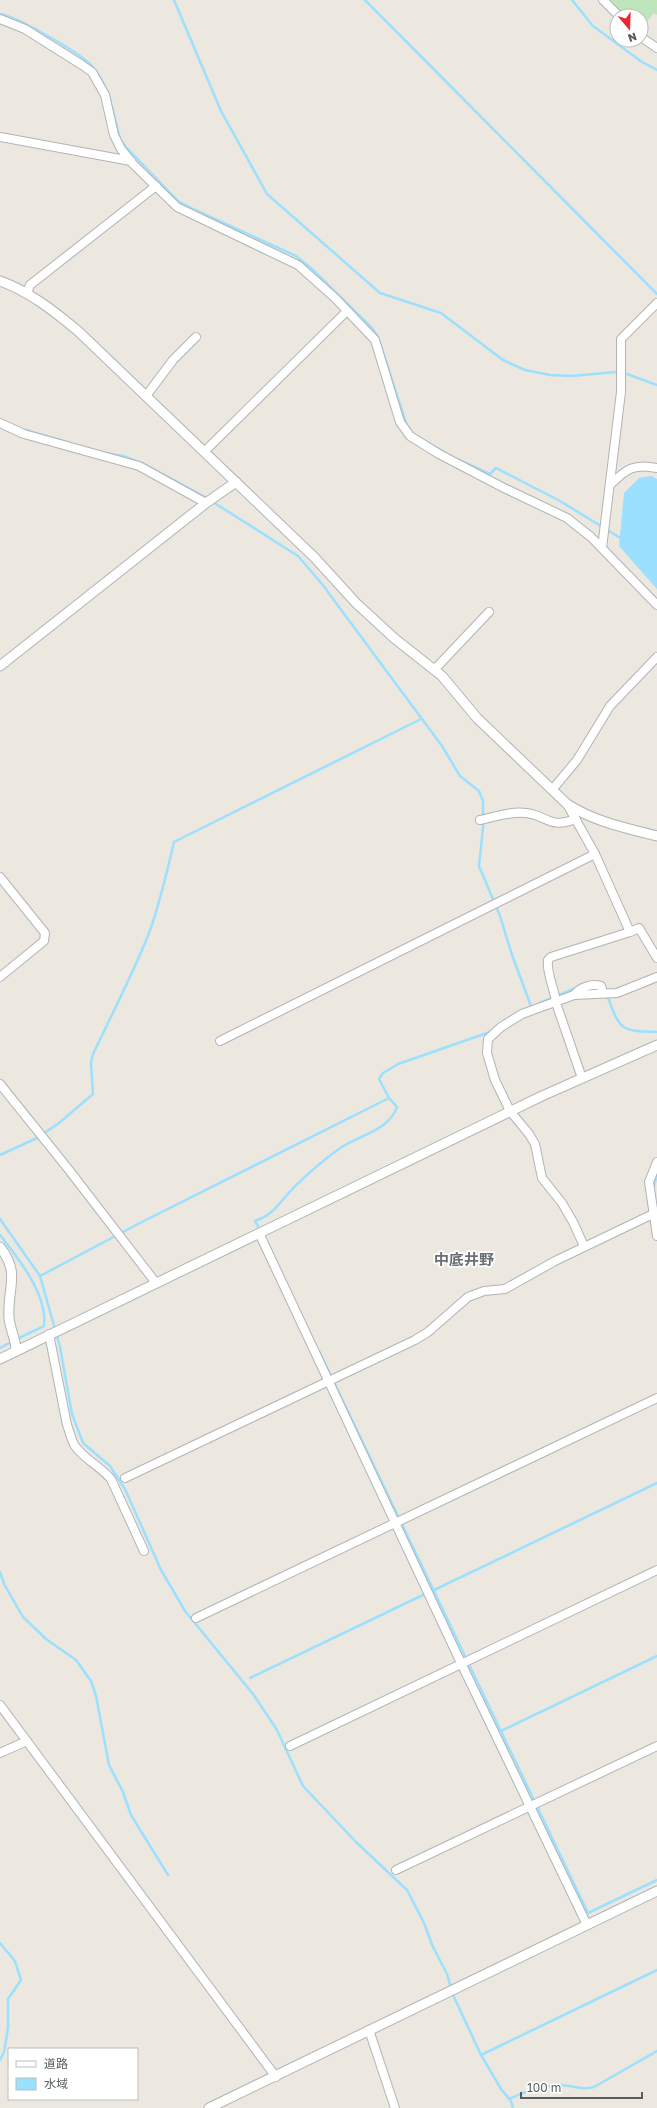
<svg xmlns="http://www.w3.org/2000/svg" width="657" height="2108" font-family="'Golos Text','Noto Sans JP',sans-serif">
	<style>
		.green { fill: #bfe5ba }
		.water { fill: #9ce0ff }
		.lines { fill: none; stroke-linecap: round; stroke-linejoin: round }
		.stream { stroke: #9ce0ff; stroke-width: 2.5 }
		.minor-casing { stroke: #b0b4b8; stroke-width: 10 }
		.tertiary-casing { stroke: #b0b4b8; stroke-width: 11 }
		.minor { stroke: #fff; stroke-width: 8 }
		.tertiary { stroke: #fff; stroke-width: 9 }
		.labels { text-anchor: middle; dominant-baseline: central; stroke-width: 3.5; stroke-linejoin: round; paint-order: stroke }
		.quarter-label { font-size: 15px; font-weight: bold; fill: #696f73; stroke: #fff }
	</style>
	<rect width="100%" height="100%" fill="#ece7df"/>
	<path class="green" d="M608,0H657V15L654,13L641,29V16H624Z"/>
	<path class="water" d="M651,476L657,479V589L619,546L624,493L639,478Z"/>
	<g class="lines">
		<g class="stream">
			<path d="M174,0L221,111L267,194L380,293L441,313L503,360L525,370L550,375L571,376L616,372L627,374L657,385"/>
			<path d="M365,0L657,294"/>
			<path d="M572,0L593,26L642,62L657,70"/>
			<path d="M0,14C18,17 74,50 89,63C97,71 102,80 107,91"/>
			<path d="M109,95L120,139L125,146L178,201L193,209L296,256L312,269L372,328L378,337L407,426"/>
			<path d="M22,429L67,442"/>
			<path d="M410,432L451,456"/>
			<path d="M105,453L123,456L144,464L205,497L298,556L322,584L442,746L460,776L479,791L483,801V828L479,866L500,916L512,955L531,1006"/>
			<path d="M459,460L490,474L496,468L560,501L622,539"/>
			<path d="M607,995C620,1030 620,1031 657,1032"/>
			<path d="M540,1003L578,987"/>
			<path d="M503,1021L512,1016"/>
			<path d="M0,1155L37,1138L59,1123L93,1094L91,1063L93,1054C112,1014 133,974 149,933C160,903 167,872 174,842L421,719"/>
			<path d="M654,1186L657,1174"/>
			<path d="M0,1219L40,1276L60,1347L72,1414L83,1443L110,1466L125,1489L161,1570L185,1611L253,1694L277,1730L303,1786L356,1842L407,1890L424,1923L433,1947L447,1974L453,1995L481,2055L501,2089L511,2101L513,2108"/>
			<path d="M260,1230L255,1221C270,1216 276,1208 286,1196C299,1181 322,1161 339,1149C357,1136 390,1130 397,1107L389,1098"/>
			<path d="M0,1235C18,1258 48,1295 44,1326L17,1339"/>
			<path d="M40,1276L138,1224L389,1098L379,1079L383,1073L398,1064L490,1032"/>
			<path d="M0,1348L13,1341"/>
			<path d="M319,1351L588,1913L657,1880"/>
			<path d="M0,1572L4,1584L23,1617L46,1639L76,1660L91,1681L96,1696L109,1765L123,1792L131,1815L168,1875"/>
			<path d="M432,1591L657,1483"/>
			<path d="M250,1678L427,1593"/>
			<path d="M501,1731L657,1656"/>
			<path d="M0,1943L15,1961L21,1980L8,1999V2028L4,2052L0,2060"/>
			<path d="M481,2055L657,1970"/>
			<path d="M509,2099C525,2091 543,2086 560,2085C574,2085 579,2091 594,2087L657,2051"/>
		</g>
		<g class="minor-casing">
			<g id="minor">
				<path d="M603,0L619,16"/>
				<path d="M0,19L25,29L82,65L92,72L105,95L114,135L121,149L133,164L177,207L298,265L335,298L375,340L400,422L410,436L439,454L504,488L567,518L591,537L657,605"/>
				<path d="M641,37L657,48"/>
				<path d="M0,137L131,161"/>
				<path d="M27,293L30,285L156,186"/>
				<path d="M146,396L173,360L196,337"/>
				<path d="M0,423L24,434L139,466L206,503"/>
				<path d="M205,451L347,311"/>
				<path d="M610,485C626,469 634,463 657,468"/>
				<path d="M602,548L621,392V339L657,303"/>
				<path d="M434,670L489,612"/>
				<path d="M552,790L577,760L610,706L657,657"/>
				<path d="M567,804L595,854L630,932L639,928L657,958"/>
				<path d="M480,820C494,817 511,811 526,813C549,816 548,829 576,819"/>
				<path d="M0,877L45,933L44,941L0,977"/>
				<path d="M575,994C580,987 593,983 601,986L603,992"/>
				<path d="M220,1041L595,854"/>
				<path d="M582,1078L556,1003C555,989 546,973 548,960L551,957L630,932"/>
				<path d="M0,1084L69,1170L156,1283"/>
				<path d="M657,1162L649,1182L657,1236"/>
				<path d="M259,1233L461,1663L587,1925"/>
				<path d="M584,1246L573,1222L562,1203L542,1178L535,1144L529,1134L510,1111L495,1080L487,1053L488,1039L501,1027L522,1014L574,995L617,993L657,977"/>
				<path d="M49,1334L67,1425C70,1432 71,1440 75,1446C84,1459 101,1467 111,1479L144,1551"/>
				<path d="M125,1478L415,1340L428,1332L468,1297L484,1291L505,1289L555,1261L653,1214"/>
				<path d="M196,1618L657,1398"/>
				<path d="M0,1705L276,2077"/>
				<path d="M290,1746L657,1570"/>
				<path d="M0,1753L27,1741"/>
				<path d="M396,1870L657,1746"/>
				<path d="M369,2030L395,2108"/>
			</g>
		</g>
		<g class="tertiary-casing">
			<g id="tertiary">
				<path d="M0,281C30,292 54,311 78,331L314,557L356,603L394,638L442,676L477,718L567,804C595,822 626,828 657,836"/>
				<path d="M0,666L206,503L236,482"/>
				<path d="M0,1247C21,1274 7,1287 9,1318C10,1329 16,1339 16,1351"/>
				<path d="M0,1359L542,1096L657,1045"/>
				<path d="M209,2108L657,1891"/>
			</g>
		</g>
		<use href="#minor" class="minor"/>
		<use href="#tertiary" class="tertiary"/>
	</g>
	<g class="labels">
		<g class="quarter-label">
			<text x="464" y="1259">中底井野</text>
		</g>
	</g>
	<rect x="8" y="2048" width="130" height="52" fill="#ffffff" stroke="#bcbec0"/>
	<rect x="16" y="2061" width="20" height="6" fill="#ffffff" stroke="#bcbec0"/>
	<text x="44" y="2068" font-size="12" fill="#585d61">道路</text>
	<rect x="16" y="2078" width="20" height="12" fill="#9ce0ff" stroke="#bcbec0"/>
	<text x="44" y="2088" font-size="12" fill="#585d61">水域</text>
	<g transform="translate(629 28) rotate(161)"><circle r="19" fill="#ffffff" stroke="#bcbec0"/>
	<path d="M0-3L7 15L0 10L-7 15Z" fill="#ec252e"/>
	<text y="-6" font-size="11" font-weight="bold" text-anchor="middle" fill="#585d61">N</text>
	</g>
	<path d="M521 2092v6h121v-6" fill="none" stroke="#585d61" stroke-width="2"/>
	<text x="527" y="2092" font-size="12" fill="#585d61" stroke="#ffffff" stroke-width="3" paint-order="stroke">100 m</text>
</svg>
